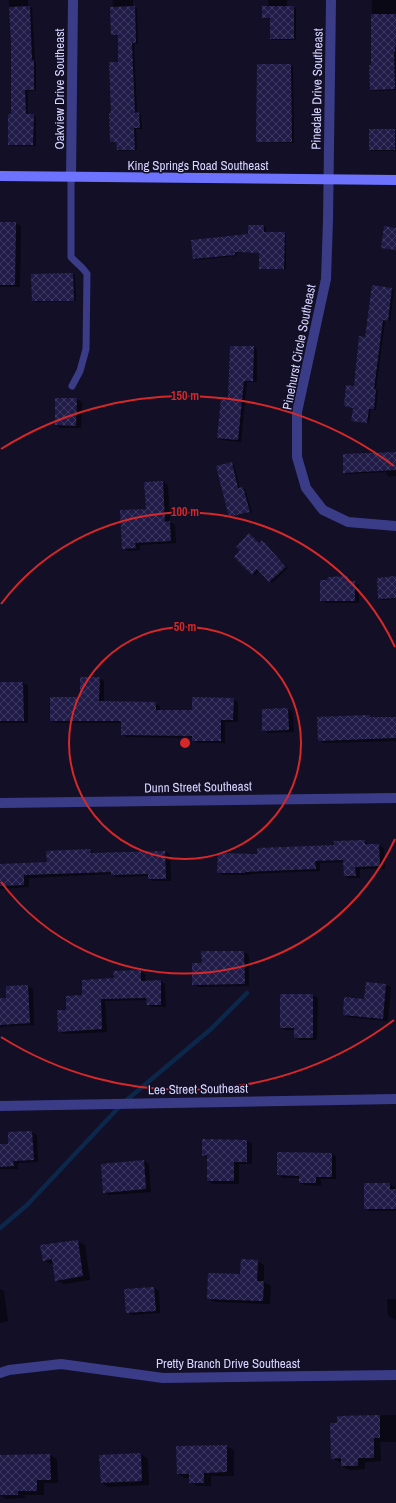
<svg xmlns="http://www.w3.org/2000/svg" width="396" height="1503" font-family="'Archivo Narrow',sans-serif">
	<style>
		.shadow { fill: #0007 }
		.lines { fill: none; stroke-linecap: round; stroke-linejoin: round }
		.stream { stroke: #0c274a; stroke-width: 4.5 }
		.building { fill: url(#building-cross-hatch) }
		.lane { stroke: #3a3c87; stroke-width: 7 }
		.street { stroke: #3a3c87; stroke-width: 10 }
		.secondary { stroke: #6d73ff; stroke-width: 10 }
		.ring { fill: none; stroke: #d62828; stroke-width: 2 }
		.labels { text-anchor: middle; dominant-baseline: central; stroke-width: 3; stroke-linejoin: round; paint-order: stroke }
		.street-label { font-size: 13px; fill: #d7d6ff; stroke: #120f27 }
		.centre { fill: #d62828; stroke: #120f27; stroke-width: 2 }
		.ring-label { font-size: 12px; text-anchor: middle; font-weight: bold; fill: #d62828; stroke: #120f27; stroke-width: 3; stroke-linejoin: round; paint-order: stroke }
	</style>
	<defs>
		<pattern id="building-cross-hatch" width="8" height="8" patternUnits="userSpaceOnUse"><rect width="8" height="8" fill="#211b48"/><path d="M0 0l8 8M0 8l8-8" fill="none" stroke="#403b63"/></pattern>
	</defs>
	<rect width="100%" height="100%" fill="#120f27"/>
	<g class="shadow">
		<path d="M9,0H28V7L32,8L35,61L36,62V91H28V115L36,117V146H11L9,144L12,115V42Z"/>
		<path d="M113,0H133V7L137,8L138,44H134L137,113L141,115L142,129H136L137,150L120,151L118,150L117,142L111,141L112,114L119,63V36L112,35Z"/>
		<path d="M268,0H287V7L296,8V40H273L271,39V19L263,18L268,7Z"/>
		<path d="M372,0H396V90L373,91L371,89Z"/>
		<path d="M258,65H291L293,67L294,143L259,142L257,141Z"/>
		<path d="M395,130L396,131V151H372L370,149Z"/>
		<path d="M16,223L21,226L20,287H0V251Z"/>
		<path d="M249,226H264L266,227V233H284L286,234V269H262L260,268V253H236L237,256L196,260L194,259L249,235Z"/>
		<path d="M73,274L75,275L76,301L35,302L33,300Z"/>
		<path d="M392,289L394,290L390,321H385L376,390L378,391L376,410L371,409L369,423L355,421L354,408L345,406L355,387Z"/>
		<path d="M254,347L257,349V382H247L241,442L221,440L218,437L229,401Z"/>
		<path d="M77,399L82,402L81,428H60L56,425Z"/>
		<path d="M396,453V476L389,477L387,475L386,472L347,474L344,473Z"/>
		<path d="M231,463L234,464L240,489L243,488L245,489L252,512L232,517L230,516Z"/>
		<path d="M163,482L168,485L170,522L175,525L176,543L140,545V550L128,551L123,548Z"/>
		<path d="M264,543L288,568L272,583L259,570L255,575L253,574L236,556Z"/>
		<path d="M348,577L352,580V582L359,585V603H326L321,600Z"/>
		<path d="M396,577V599L382,600L379,599Z"/>
		<path d="M99,678L104,681V702L155,703L160,706V711H193L233,699L238,702V722H225V743H197L193,740V738L127,737L122,734V723H56L51,720L81,698Z"/>
		<path d="M0,683H23L28,686V723H0Z"/>
		<path d="M288,709L293,712L294,732L268,733L263,730Z"/>
		<path d="M369,716L372,718H396V741L324,743L319,740Z"/>
		<path d="M365,841L370,845H379L384,848L385,869H360V878H349L344,875V862L320,863V871L250,874V875H223L218,872L258,855L335,846Z"/>
		<path d="M90,850L95,854L165,852L170,854L171,881H154L149,879V876L117,877L112,874L29,878V887L0,889V865L48,863Z"/>
		<path d="M202,952H244L249,955V986L198,987L193,984L203,964Z"/>
		<path d="M141,971L145,974L146,981H160L165,984L166,1007H152L148,1005L147,1000L105,1001L107,1032L64,1034L59,1031L67,1010L84,996L115,979Z"/>
		<path d="M367,983L386,985L391,987L388,1021L348,1017L344,1014L365,1000Z"/>
		<path d="M28,986L33,989L34,1025L0,1027V999H7Z"/>
		<path d="M313,995L318,998L317,1040H300L295,1037V1030H286L281,1027Z"/>
		<path d="M32,1132L37,1135L38,1162L18,1163V1169H0V1145H9Z"/>
		<path d="M247,1141L252,1143V1164H239V1184H213L208,1181V1158L203,1155Z"/>
		<path d="M332,1154L336,1156V1179H321V1186L305,1185L300,1183V1178H283L278,1175Z"/>
		<path d="M144,1161L149,1164L151,1192L109,1195L104,1192Z"/>
		<path d="M390,1184L395,1187V1190H396V1211H370L365,1208Z"/>
		<path d="M78,1241L85,1245L90,1280L64,1284L56,1280L54,1264H51L44,1260Z"/>
		<path d="M257,1261L264,1265V1282L271,1286L270,1304L215,1302L208,1298L241,1275Z"/>
		<path d="M154,1288L159,1291L160,1313L132,1315L127,1312L125,1289Z"/>
		<path d="M0,1289L4,1291L8,1321L0,1323Z"/>
		<path d="M387,1299H396V1320L388,1316Z"/>
		<path d="M396,1415V1442H380L381,1461L365,1462V1469L349,1470L342,1466V1462H339L332,1458L338,1424V1417Z"/>
		<path d="M226,1446L234,1450V1476H211V1486H198L190,1482V1478H185L178,1474Z"/>
		<path d="M141,1454L148,1459L149,1485L109,1487L101,1483Z"/>
		<path d="M50,1455L57,1459L58,1483H44V1495H25V1498L6,1499L0,1495V1456Z"/>
	</g>
	<g class="lines">
		<path class="stream" d="M0,1228L27,1205L122,1104L211,1029L247,993"/>
	</g>
	<g class="building">
		<path d="M30,6L32,60H34V90H25L26,114H34L33,145H8V114H11V42L9,7Z"/>
		<path d="M135,6L136,43H132L135,113L139,112L140,128H134L135,150H117L116,142H110L109,113H111L109,62H118V35H111L110,7Z"/>
		<path d="M262,6H294V39H270V18H262Z"/>
		<path d="M371,14H396V37L395,52H394L395,89L370,90L369,65H371Z"/>
		<path d="M257,64H291L292,142H256Z"/>
		<rect x="369" y="129" width="26" height="21"/>
		<path d="M0,222H16L15,285H0Z"/>
		<path d="M248,225H264V232H285L284,269H259V253L235,252V255L193,259L191,240L248,234Z"/>
		<path d="M384,226L396,228V250L381,248Z"/>
		<path d="M73,273L74,301H32L31,274Z"/>
		<path d="M372,285L392,288L388,321L383,320L374,389H376L374,409H369L367,423L351,421L353,408L344,406L346,385L354,386L359,336L365,337Z"/>
		<path d="M230,346H254L253,381H244L238,440L217,438L221,399L228,400Z"/>
		<path d="M55,398H77L76,426L55,425Z"/>
		<path d="M396,452V470L343,473V454Z"/>
		<path d="M232,462L238,488L243,487L250,512L229,517L216,466Z"/>
		<path d="M163,481L165,522L170,521L171,541L135,543L136,548L122,549L120,510L146,509L144,482Z"/>
		<path d="M249,533L259,543L262,540L286,567L269,582L257,569L252,575L234,557L240,550L236,547Z"/>
		<path d="M348,576V581H355V601H320V580H327L328,577Z"/>
		<path d="M396,576V598L378,599L377,578Z"/>
		<path d="M80,677H100L99,701L156,702V710H192V697L234,698L233,720H221V741H192V736L121,735V721H50V697H80Z"/>
		<path d="M0,682H23L24,721H0Z"/>
		<path d="M288,708L289,730L262,731V709Z"/>
		<path d="M370,715V717H396V738L318,741L317,717Z"/>
		<path d="M365,840V844H379L380,866L355,867L356,876H344L343,860L315,861L316,869L245,872V873H217L218,853L257,854V848L334,845V841Z"/>
		<path d="M90,849L91,853L165,851L166,879H148V874L111,875V872L24,875V885L0,886V864L47,862L46,851Z"/>
		<path d="M201,951H244L245,984L192,985V963H202Z"/>
		<path d="M141,970V981L161,980V1005H147L146,998L101,999L102,1029L58,1032L57,1010H66V996L82,995V980L114,978L113,971Z"/>
		<path d="M366,982L386,984L383,1019L343,1015L344,997L364,999Z"/>
		<path d="M28,985L30,1023L0,1025V998H6V986Z"/>
		<path d="M280,994H313V1038H294V1028H280Z"/>
		<path d="M32,1131L34,1160L13,1161L14,1166L0,1167V1144H8V1132Z"/>
		<path d="M202,1139L247,1140V1162H234V1181H207V1155L202,1156Z"/>
		<path d="M277,1152L332,1153V1177H316V1183H299V1176L277,1175Z"/>
		<path d="M144,1160L146,1189L103,1193L101,1164Z"/>
		<path d="M364,1183H390V1189H396V1209H364Z"/>
		<path d="M78,1240L83,1276L55,1281L52,1259L43,1261L40,1245Z"/>
		<path d="M241,1259L258,1260L257,1281H264L263,1301L207,1299L208,1273L240,1274Z"/>
		<path d="M154,1287L156,1311L126,1313L124,1289Z"/>
		<path d="M380,1415V1438H374V1458H358V1466H341V1458L331,1459L330,1423H337V1416Z"/>
		<path d="M227,1445V1472L204,1473V1483H189V1474H177L176,1446Z"/>
		<path d="M141,1453L142,1481L101,1483L99,1455Z"/>
		<path d="M50,1454L51,1480H37V1491H18V1495H0V1455Z"/>
	</g>
	<g class="lines">
		<path class="lane" d="M71,178V257C76,263 83,267 87,274L86,349L80,371L72,386"/>
		<g class="street">
			<path d="M331,0L328,220L326,279L297,412V457L306,488L323,510L348,522L396,526"/>
			<path d="M71,178L73,0"/>
			<path d="M0,803L396,798"/>
			<path d="M0,1106L396,1099"/>
			<path d="M0,1373L9,1370L61,1364L163,1378L396,1375"/>
		</g>
		<path class="secondary" d="M0,176L396,180"/>
	</g>
	<g class="ring">
		<circle cx="185" cy="743" r="116"/>
		<path d="M395 839A231 231 0 0 1 1 882M1 604A231 231 0 0 1 395 647"/>
		<path d="M394 1020A347 347 0 0 1 1 1037M1 449A347 347 0 0 1 394 466"/>
	</g>
	<g class="labels">
		<g class="street-label">
			<text transform="translate(59 89) rotate(-90)">Oakview Drive Southeast</text>
			<text transform="translate(317 89) rotate(-89)">Pinedale Drive Southeast</text>
			<text x="198" y="165">King Springs Road Southeast</text>
			<text transform="translate(299 347) rotate(-79)">Pinehurst Circle Southeast</text>
			<text transform="translate(198 787) rotate(-1)">Dunn Street Southeast</text>
			<text transform="translate(198 1089) rotate(-1)">Lee Street Southeast</text>
			<text x="228" y="1363">Pretty Branch Drive Southeast</text>
		</g>
	</g>
	<circle cx="185" cy="743" r="6" class="centre"/>
	<g class="ring-label">
		<text x="185" y="400">150 m</text>
		<text x="185" y="516">100 m</text>
		<text x="185" y="631">50 m</text>
	</g>
</svg>
